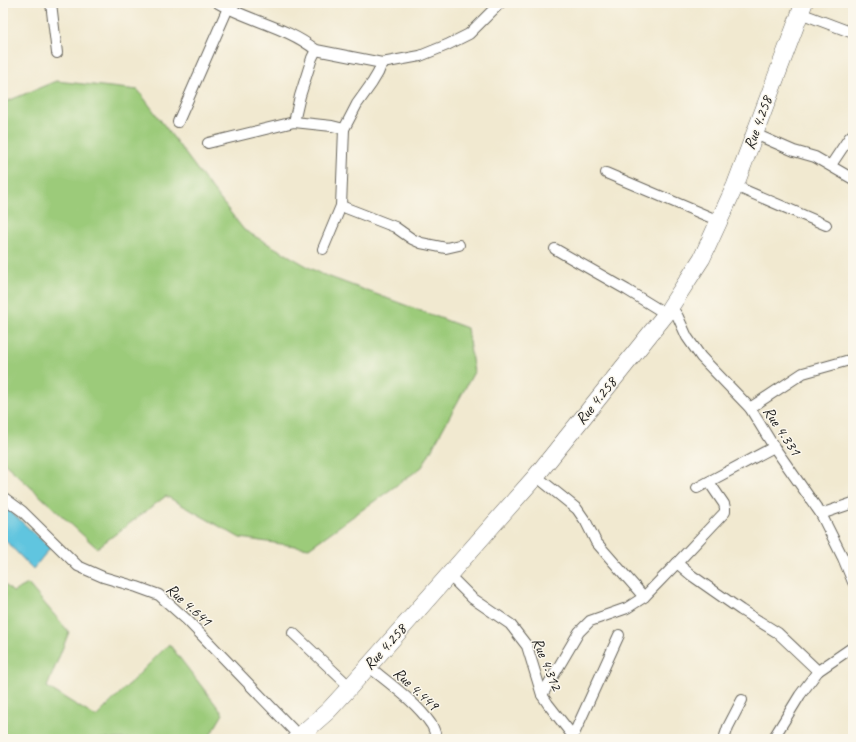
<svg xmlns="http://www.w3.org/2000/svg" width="856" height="742" font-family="Caveat,sans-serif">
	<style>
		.green { fill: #9ccb7a; stroke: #5c744b }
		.water { fill: #61c5df; stroke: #3e707e }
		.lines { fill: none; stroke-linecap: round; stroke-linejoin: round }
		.minor-casing { stroke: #67645b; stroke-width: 12 }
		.trunk-casing { stroke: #67645b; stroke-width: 18 }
		.minor { stroke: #fff; stroke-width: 10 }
		.trunk { stroke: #fff; stroke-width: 17 }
		.labels { text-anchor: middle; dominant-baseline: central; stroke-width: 3; stroke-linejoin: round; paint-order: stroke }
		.street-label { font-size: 16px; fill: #1c1c1c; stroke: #fbf7ec }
	</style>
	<rect width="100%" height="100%" fill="#fbf7ec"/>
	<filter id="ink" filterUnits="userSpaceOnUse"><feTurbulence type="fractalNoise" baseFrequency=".025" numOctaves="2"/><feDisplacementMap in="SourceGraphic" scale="8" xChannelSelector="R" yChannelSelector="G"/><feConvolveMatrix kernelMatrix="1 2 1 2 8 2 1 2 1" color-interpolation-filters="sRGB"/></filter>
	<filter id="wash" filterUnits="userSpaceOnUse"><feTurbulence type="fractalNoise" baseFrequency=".012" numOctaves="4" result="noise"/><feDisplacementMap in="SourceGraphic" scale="16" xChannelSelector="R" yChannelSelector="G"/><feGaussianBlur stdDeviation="0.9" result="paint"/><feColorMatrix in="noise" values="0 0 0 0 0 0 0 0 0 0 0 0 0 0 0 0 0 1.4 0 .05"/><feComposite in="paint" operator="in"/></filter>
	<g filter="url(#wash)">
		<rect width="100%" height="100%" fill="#f1e9d0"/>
		<g class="green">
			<path d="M56,81L138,90L199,172L244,230L319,273L467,328L474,372L422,467L309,548L240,538L166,496L97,548L3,462V103Z"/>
			<path d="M3,583L13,592L28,584L69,632L47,687L96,717L169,644L223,714L208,739H3Z"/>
		</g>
		<path class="water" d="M8,509L50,548L33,569L3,538V513Z"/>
	</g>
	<g filter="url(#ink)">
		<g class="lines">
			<g class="minor-casing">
				<g id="minor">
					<path d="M51,3L57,53"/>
					<path d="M218,3C250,21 287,27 316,50L382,63L420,56L447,45L469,34L500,3"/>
					<path d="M800,13L853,33"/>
					<path d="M178,122L228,8"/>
					<path d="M294,122L300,96L312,58L316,50"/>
					<path d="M344,129L357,104L372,83L378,73L382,63"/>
					<path d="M755,134L794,151L815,157L853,179"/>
					<path d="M208,143L294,122L332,126L344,129L341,206L323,249"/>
					<path d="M831,165L849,138L853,134"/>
					<path d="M606,173L719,221"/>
					<path d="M735,186L826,225"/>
					<path d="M341,206L395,227L402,232L412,239L421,243L446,248L459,245"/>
					<path d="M555,249L627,290L666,314"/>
					<path d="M671,306L678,317L687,337L701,357L750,408L774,447L821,514L843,558L853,582"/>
					<path d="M750,408L803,373L853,359"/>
					<path d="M536,476L577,509L586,522L596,542L644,597"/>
					<path d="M697,488L774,447"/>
					<path d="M3,497L22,511L78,566L103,577L137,587L159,595L187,620L299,736"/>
					<path d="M821,514L853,503"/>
					<path d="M677,563L691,575L741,610L778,633L818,671"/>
					<path d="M449,575L472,598L510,624L527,646L542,695L548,704L573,736L574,739"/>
					<path d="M293,633L350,687"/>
					<path d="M368,666C389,683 416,702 431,724C434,728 435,734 437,739"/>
					<path d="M542,695L579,632L590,621L627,608L644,597L677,563L725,512V508L724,504L709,482"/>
					<path d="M573,736L619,635"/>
					<path d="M724,739L728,727L742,700"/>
					<path d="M773,739L800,695L818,671L853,647"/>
				</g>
			</g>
			<g class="trunk-casing">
				<path id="trunk" d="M296,739L328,711L350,687L536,476L666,314L671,306L702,258L719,221L735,186L804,3"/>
			</g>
			<use href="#minor" class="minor"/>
			<use href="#trunk" class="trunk"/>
		</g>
	</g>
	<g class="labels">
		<g class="street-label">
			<text transform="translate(758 123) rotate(-70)">Rue 4.258</text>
			<text transform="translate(596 401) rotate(-51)">Rue 4.258</text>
			<text transform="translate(782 431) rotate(57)">Rue 4.331</text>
			<text transform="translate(189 605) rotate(42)">Rue 4.641</text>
			<text transform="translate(385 647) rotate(-48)">Rue 4.258</text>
			<text transform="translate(547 664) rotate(68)">Rue 4.312</text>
			<text transform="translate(416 689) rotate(43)">Rue 4.449</text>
		</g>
	</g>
	<rect width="856" height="742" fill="none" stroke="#fbf7ec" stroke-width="16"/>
</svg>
